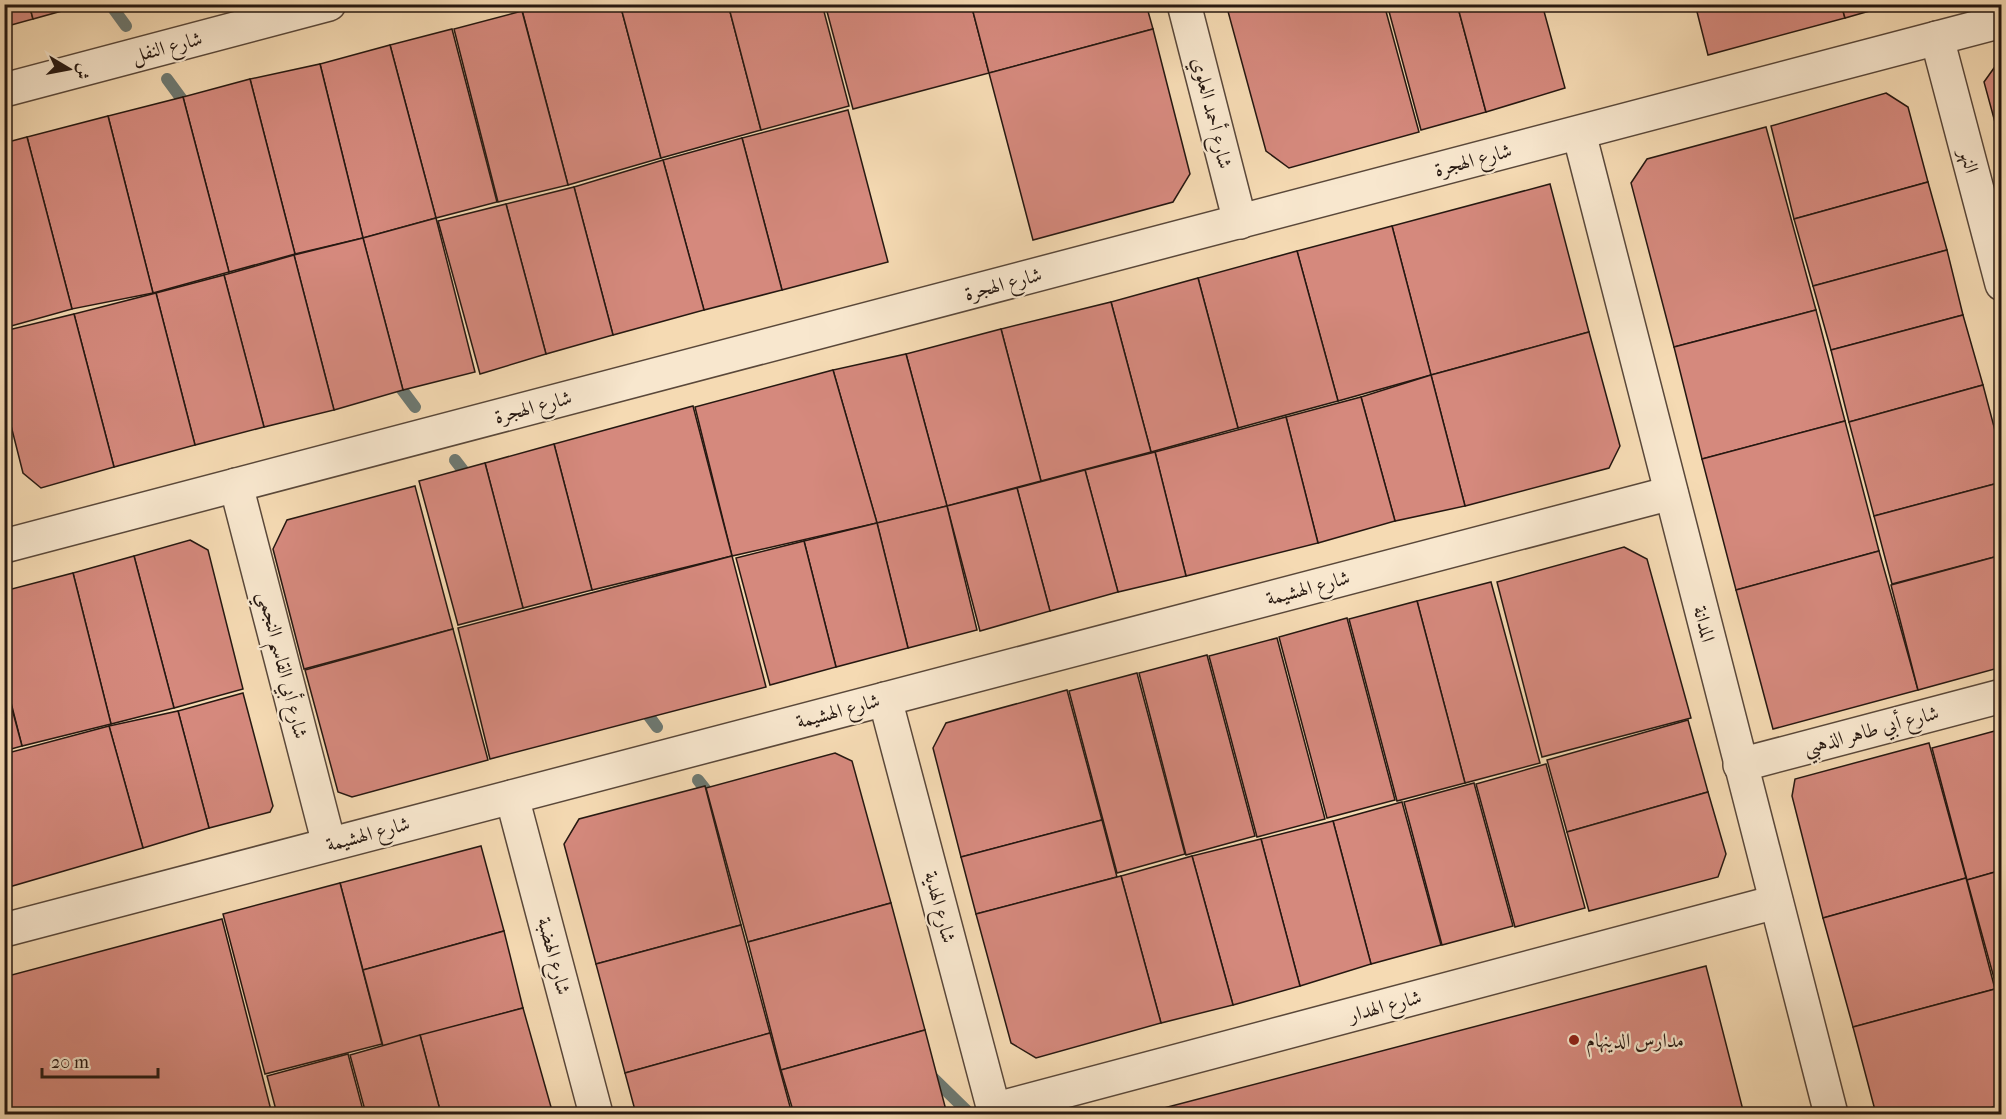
<svg xmlns="http://www.w3.org/2000/svg" width="2006" height="1119" font-family="'IM FELL French Canon',Amiri,serif">
	<style>
		.lines { fill: none; stroke-linecap: round; stroke-linejoin: round }
		.stream { stroke: #6d7972; stroke-width: 12 }
		.building { fill: #d5897d; stroke: #261811; stroke-width: 1.5 }
		.minor-casing { stroke: #5a483a; stroke-width: 36 }
		.minor { stroke: #f8e7ce; stroke-width: 33 }
		.poi-dot { fill: #8f2418; stroke: #f8e7ce; stroke-width: 2 }
		.labels { text-anchor: middle; dominant-baseline: central; stroke-width: 4.5; stroke-linejoin: round; paint-order: stroke }
		.street-label { font-size: 20px; fill: #261811; stroke: #f8e7ce }
		.poi-label { font-size: 20px; fill: #261811; stroke: #f8e7ce; text-anchor: start }
	</style>
	<rect width="100%" height="100%" fill="#f5dab3"/>
	<filter id="stains"><feTurbulence type="fractalNoise" baseFrequency=".00333" numOctaves="4"/><feColorMatrix values="0 0 0 0 .2 0 0 0 0 .09 0 0 0 0 .02 0 0 0 .5 -.17"/></filter>
	<radialGradient id="worn" r=".72"><stop offset=".6" stop-color="#630" stop-opacity="0"/><stop offset="1" stop-color="#630" stop-opacity=".3"/></radialGradient>
	<g class="lines">
		<g class="stream">
			<path d="M110,4L126,26"/>
			<path d="M167,79L189,109"/>
			<path d="M394,379L415,407"/>
			<path d="M455,460L472,482"/>
			<path d="M640,704L657,727"/>
			<path d="M698,780L713,799"/>
			<path d="M927,1072L967,1111"/>
		</g>
	</g>
	<g class="building">
		<path d="M4,4H29L33,19L4,27Z"/>
		<path d="M29,4H87L33,19Z"/>
		<path d="M543,4H620L661,158L568,185L522,10Z"/>
		<path d="M620,4H728L761,130L661,158Z"/>
		<path d="M728,4H822L849,106L761,130Z"/>
		<path d="M825,4H971L989,73L853,109Z"/>
		<path d="M971,4H1146L1153,29L989,73Z"/>
		<path d="M1226,4H1384L1419,132L1289,168L1266,151Z"/>
		<path d="M1387,4H1457L1486,112L1421,130Z"/>
		<path d="M1457,4H1542L1565,88L1486,112Z"/>
		<path d="M1695,4H1841L1845,18L1708,55Z"/>
		<path d="M1841,4H1894L1845,18Z"/>
		<path d="M522,11L568,185L498,202L454,29Z"/>
		<path d="M452,29L497,202L436,218L390,45Z"/>
		<path d="M1153,29L1190,174L1173,202L1033,240L989,73Z"/>
		<path d="M390,45L436,218L363,238L320,64Z"/>
		<path d="M320,64L363,238L295,254L250,79Z"/>
		<path d="M2002,66V148L1984,82L1994,68Z"/>
		<path d="M250,79L295,254L229,272L183,97Z"/>
		<path d="M1886,93L1908,107L1928,182L1794,219L1771,126Z"/>
		<path d="M183,97L229,272L153,293L108,116Z"/>
		<path d="M848,110L888,262L782,290L742,138Z"/>
		<path d="M108,116L153,293L72,309L27,137Z"/>
		<path d="M1766,127L1816,310L1674,347L1631,183L1647,159Z"/>
		<path d="M27,137L72,309L4,328V143Z"/>
		<path d="M742,138L782,290L704,310L663,160Z"/>
		<path d="M663,160L704,310L613,335L574,187Z"/>
		<path d="M1928,182L1947,250L1813,286L1794,219Z"/>
		<path d="M1550,184L1589,332L1431,375L1392,226Z"/>
		<path d="M574,187L613,335L546,354L506,204Z"/>
		<path d="M506,204L546,354L480,374L438,221Z"/>
		<path d="M436,218L475,372L403,390L363,238Z"/>
		<path d="M1392,226L1431,375L1338,401L1297,251Z"/>
		<path d="M363,238L403,390L334,410L294,255Z"/>
		<path d="M1947,250L1963,315L1831,350L1813,286Z"/>
		<path d="M1297,251L1338,401L1238,428L1198,278Z"/>
		<path d="M294,255L334,410L264,427L224,275Z"/>
		<path d="M224,275L264,427L195,445L156,293Z"/>
		<path d="M1198,278L1238,428L1151,452L1111,302Z"/>
		<path d="M156,293L195,445L114,467L74,314Z"/>
		<path d="M1111,302L1151,452L1041,481L1001,329Z"/>
		<path d="M1816,310L1845,421L1702,459L1674,347Z"/>
		<path d="M74,314L114,467L41,488L23,473L4,398V331Z"/>
		<path d="M1963,315L1983,385L1849,422L1831,350Z"/>
		<path d="M1001,329L1041,481L947,506L906,354Z"/>
		<path d="M1589,332L1620,446L1609,468L1465,506L1431,375Z"/>
		<path d="M906,354L947,506L877,523L833,370Z"/>
		<path d="M833,370L877,523L732,556L695,407Z"/>
		<path d="M1431,375L1465,506L1395,521L1361,397Z"/>
		<path d="M1983,385L2002,457V482L1874,516L1849,422Z"/>
		<path d="M1361,397L1395,521L1318,543L1286,417Z"/>
		<path d="M693,406L732,556L592,590L554,444Z"/>
		<path d="M1286,417L1318,543L1186,576L1155,452Z"/>
		<path d="M1845,421L1879,551L1736,590L1702,459Z"/>
		<path d="M554,444L592,590L523,608L485,463Z"/>
		<path d="M1155,452L1186,576L1118,592L1085,470Z"/>
		<path d="M485,463L523,608L458,625L419,481Z"/>
		<path d="M1085,470L1118,592L1050,611L1017,488Z"/>
		<path d="M2002,482V555L1892,584L1874,516Z"/>
		<path d="M415,486L453,629L304,669L273,549L287,520Z"/>
		<path d="M1017,488L1050,611L980,631L947,506Z"/>
		<path d="M947,506L977,630L908,648L877,523Z"/>
		<path d="M877,523L908,648L836,667L804,541Z"/>
		<path d="M190,540L208,550L243,689L174,708L134,556Z"/>
		<path d="M804,541L836,667L770,685L736,558Z"/>
		<path d="M1624,547L1647,559L1691,718L1542,757L1497,582Z"/>
		<path d="M1879,551L1918,690L1773,729L1736,590Z"/>
		<path d="M2002,555V667L1918,690L1891,585Z"/>
		<path d="M134,556L174,708L111,724L73,573Z"/>
		<path d="M732,556L766,687L490,759L458,628Z"/>
		<path d="M73,573L111,724L22,746L4,675V591Z"/>
		<path d="M1491,582L1540,763L1465,783L1417,601Z"/>
		<path d="M1417,601L1465,783L1397,801L1349,619Z"/>
		<path d="M1347,618L1395,800L1327,818L1279,637Z"/>
		<path d="M453,629L488,760L352,797L338,792L305,670Z"/>
		<path d="M1277,638L1325,819L1257,837L1209,656Z"/>
		<path d="M1207,655L1255,836L1186,855L1139,673Z"/>
		<path d="M1137,673L1185,854L1117,873L1069,691Z"/>
		<path d="M4,679L22,746L4,751Z"/>
		<path d="M1067,690L1102,820L961,857L933,748L946,723Z"/>
		<path d="M243,693L273,806L270,812L209,828L178,711Z"/>
		<path d="M178,711L209,828L143,848L109,726Z"/>
		<path d="M1688,720L1708,792L1567,832L1547,760Z"/>
		<path d="M109,726L143,848L9,887L4,871V754Z"/>
		<path d="M2002,729V870L1967,880L1932,748Z"/>
		<path d="M1929,743L1966,878L1823,918L1792,796L1795,779Z"/>
		<path d="M835,753L852,761L891,903L748,942L706,788Z"/>
		<path d="M1546,764L1585,908L1515,927L1476,784Z"/>
		<path d="M1474,783L1513,926L1442,945L1404,802Z"/>
		<path d="M705,786L741,925L596,964L564,844L579,819Z"/>
		<path d="M1708,792L1726,854L1718,877L1589,911L1567,832Z"/>
		<path d="M1402,802L1441,945L1371,964L1333,821Z"/>
		<path d="M1102,820L1117,877L976,914L961,857Z"/>
		<path d="M1333,821L1371,964L1300,986L1261,839Z"/>
		<path d="M1261,839L1300,986L1233,1005L1192,856Z"/>
		<path d="M481,846L504,931L363,970L340,883Z"/>
		<path d="M1192,856L1233,1005L1161,1023L1121,876Z"/>
		<path d="M2002,870V988L1997,989L1967,880Z"/>
		<path d="M4,871L9,887L4,889Z"/>
		<path d="M1121,876L1161,1023L1036,1058L1011,1043L976,914Z"/>
		<path d="M1966,878L1995,989L1853,1027L1823,918Z"/>
		<path d="M340,883L382,1044L265,1074L223,914Z"/>
		<path d="M891,903L925,1030L781,1070L748,942Z"/>
		<path d="M222,919L272,1114H4V977Z"/>
		<path d="M741,925L770,1033L625,1073L596,964Z"/>
		<path d="M504,931L523,1008L383,1046L363,970Z"/>
		<path d="M1706,966L1744,1114H1141Z"/>
		<path d="M1995,989L2002,1014V1105L1967,1114H1876L1853,1027Z"/>
		<path d="M523,1008L553,1114H441L420,1035Z"/>
		<path d="M925,1030L947,1114H794L781,1070Z"/>
		<path d="M770,1033L792,1114H636L625,1073Z"/>
		<path d="M420,1035L441,1114H366L350,1055Z"/>
		<path d="M348,1054L364,1114H277L267,1076Z"/>
		<path d="M2002,1105V1114H1967Z"/>
	</g>
	<g class="lines">
		<g class="minor-casing">
			<g id="minor">
				<path d="M1184,4L1240,222"/>
				<path d="M1937,38L2002,284"/>
				<path d="M4,90L329,4"/>
				<path d="M1579,133L1831,1114"/>
				<path d="M236,485L329,844"/>
				<path d="M4,546L2002,21"/>
				<path d="M885,699L995,1114"/>
				<path d="M1740,765L2002,696"/>
				<path d="M512,797L596,1114"/>
				<path d="M4,930L1671,493"/>
				<path d="M993,1110L1776,902"/>
			</g>
		</g>
		<use href="#minor" class="minor"/>
	</g>
	<circle class="poi-dot" cx="1574" cy="1040" r="6"/>
	<g class="labels">
		<g class="street-label">
			<text transform="translate(167 47) rotate(-15)">شارع النفل</text>
			<text transform="translate(1212 113) rotate(76)">شارع أحمد العلوي</text>
			<text transform="translate(1473 160) rotate(-15)">شارع الهجرة</text>
			<text transform="translate(1969 161) rotate(75)">النهر</text>
			<text transform="translate(1003 284) rotate(-15)">شارع الهجرة</text>
			<text transform="translate(533 407) rotate(-15)">شارع الهجرة</text>
			<text transform="translate(1308 588) rotate(-15)">شارع الهشيمة</text>
			<text transform="translate(1704 624) rotate(76)">المدانة</text>
			<text transform="translate(283 665) rotate(76)">شارع أبي القاسم النجمي</text>
			<text transform="translate(838 711) rotate(-15)">شارع الهشيمة</text>
			<text transform="translate(1871 730) rotate(-15)">شارع أبي طاهر الذهبي</text>
			<text transform="translate(368 834) rotate(-15)">شارع الهشيمة</text>
			<text transform="translate(940 907) rotate(75)">شارع الهدية</text>
			<text transform="translate(554 956) rotate(75)">شارع الهضبة</text>
			<text transform="translate(1385 1006) rotate(-15)">شارع الهدار</text>
		</g>
		<g class="poi-label">
			<text x="1586" y="1040">مدارس الدينهام</text>
		</g>
	</g>
	<rect width="2006" height="1119" fill="none" stroke="#f5dab3" stroke-width="24"/>
	<rect x="6" y="6" width="1994" height="1107" fill="none" stroke="#261811" stroke-width="3"/>
	<rect x="12" y="12" width="1982" height="1095" fill="none" stroke="#261811" stroke-width="1.5"/>
	<g transform="translate(69 69) rotate(100)" stroke="#f8e7ce" stroke-width="4.5" paint-order="stroke">
	<path d="M0-4.5L10 22L0 15L-10 22Z" fill="#261811"/>
	<text y="-9" font-size="16" font-weight="bold" text-anchor="middle" fill="#261811">ش</text>
	</g>
	<path d="M42 1068v9h116v-9" fill="none" stroke="#261811" stroke-width="3"/>
	<text x="51" y="1068" font-size="18" fill="#261811" stroke="#f8e7ce" stroke-width="4.5" paint-order="stroke">20 m</text>
	<rect width="100%" height="100%" filter="url(#stains)"/>
	<rect width="100%" height="100%" fill="url(#worn)"/>
</svg>
